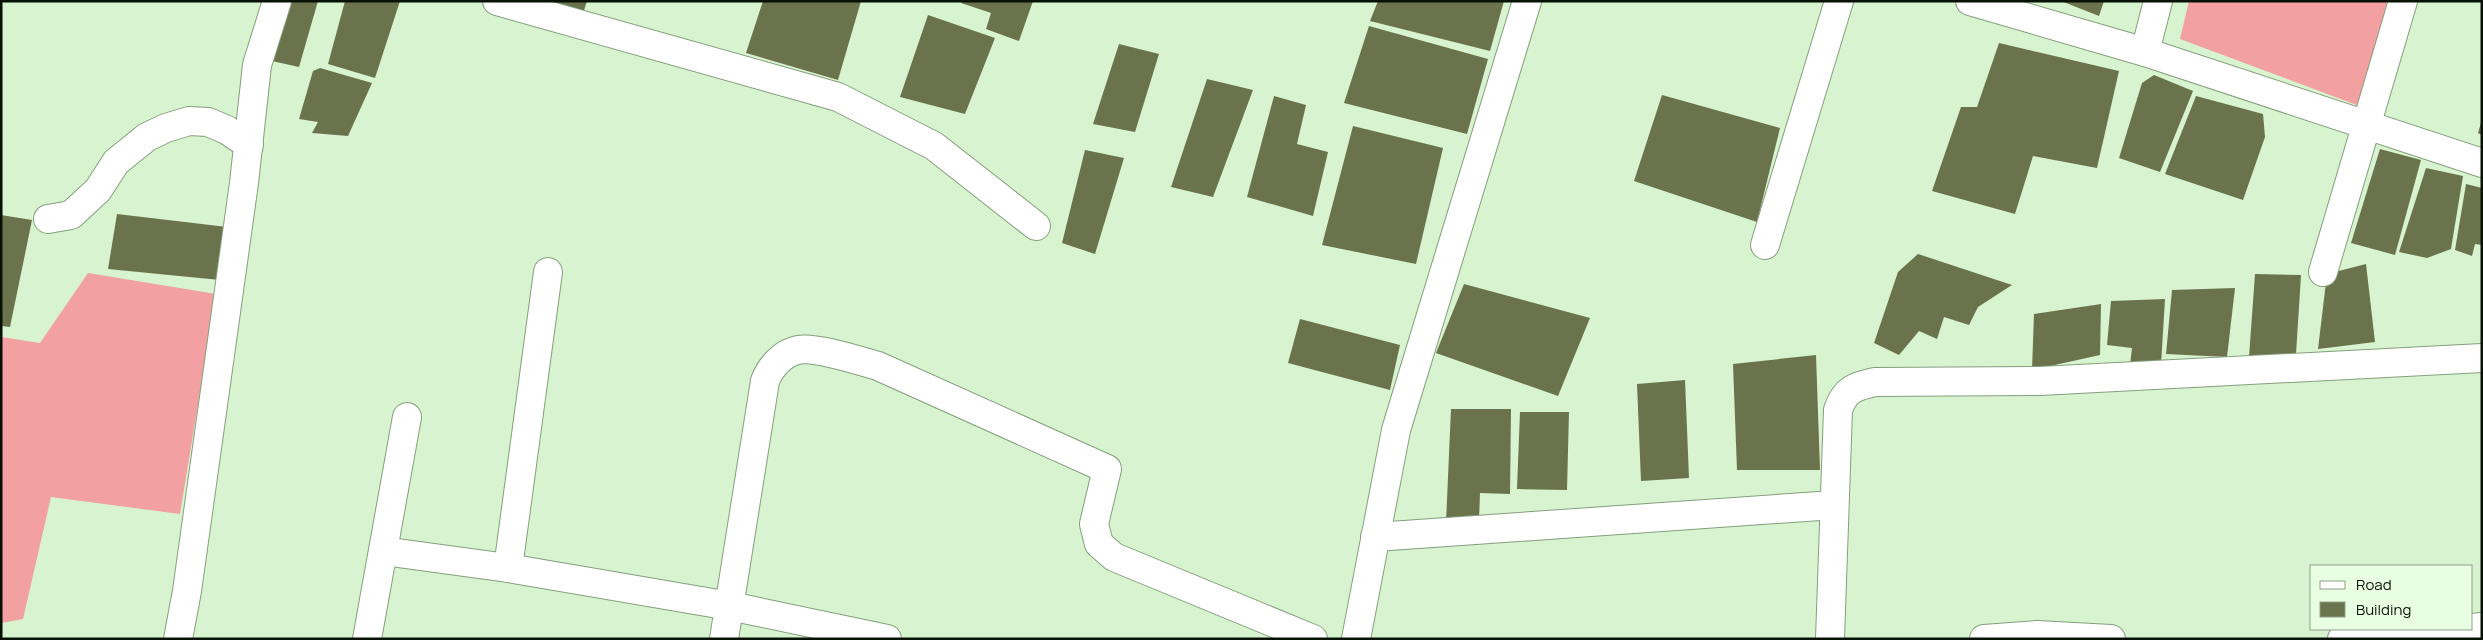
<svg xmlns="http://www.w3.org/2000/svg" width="2483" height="640" font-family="Manrope,sans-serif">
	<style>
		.forest { fill: #f2a0a1 }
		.building { fill: #6b734d }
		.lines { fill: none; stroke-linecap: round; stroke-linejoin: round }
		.minor-casing { stroke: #859f7d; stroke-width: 30 }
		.minor { stroke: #fff; stroke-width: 28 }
	</style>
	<rect width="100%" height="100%" fill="#d7f3cf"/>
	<g class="forest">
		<path d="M2189,1H2387L2362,107L2180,39Z"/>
		<path d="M88,273L216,294L180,514L51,497L23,619L1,623V337L40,343Z"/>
	</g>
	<g class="building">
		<path d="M281,1H318L299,67L263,59Z"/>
		<path d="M345,1H400L375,78L328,64Z"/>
		<path d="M534,1H587L582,17Z"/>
		<path d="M763,1H861L838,80L746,53Z"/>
		<path d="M962,1H1033L1019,41L986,29L991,13L961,3Z"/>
		<path d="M1378,1H1504L1490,51L1370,21Z"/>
		<path d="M2061,1H2104L2099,16Z"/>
		<path d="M928,15L995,38L965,114L900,97Z"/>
		<path d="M1369,26L1488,59L1467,134L1344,103Z"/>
		<path d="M1999,43L2119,71L2097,168L2033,156L2015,214L1932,191L1961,107H1977Z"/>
		<path d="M1119,44L1159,54L1135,132L1093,124Z"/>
		<path d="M320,68L372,83L348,136L312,133L318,122L299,119L313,71Z"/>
		<path d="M2154,75L2193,91L2160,172L2119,158L2142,83Z"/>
		<path d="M1207,79L1253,90L1213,197L1171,187Z"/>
		<path d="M1662,95L1780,128L1757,222L1634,181Z"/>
		<path d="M1274,96L1306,105L1297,144L1328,152L1313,216L1247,197Z"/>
		<path d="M2196,96L2263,114L2265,137L2243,200L2165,174Z"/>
		<path d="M2481,123H2482V135L2478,133Z"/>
		<path d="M1353,126L1443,148L1416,264L1322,245Z"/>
		<path d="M2380,149L2421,160L2395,255L2351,243Z"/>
		<path d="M1085,150L1124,158L1095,254L1062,243Z"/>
		<path d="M2426,168L2463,176L2451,249L2427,258L2399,252Z"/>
		<path d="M2466,184L2482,188V245L2475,244L2472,256L2455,250Z"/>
		<path d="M117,214L227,227L220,280L108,269Z"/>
		<path d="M1,215L32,220L10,327L1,326Z"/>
		<path d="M1918,254L2012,285L1978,307L1969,325L1944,317L1937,339L1919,331L1899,355L1874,343L1898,272Z"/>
		<path d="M2366,264L2375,342L2318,349L2327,274Z"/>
		<path d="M2255,274L2301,275L2296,354L2249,357Z"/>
		<path d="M1464,284L1590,318L1558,396L1436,353Z"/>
		<path d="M2235,288L2227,357L2166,354L2172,290Z"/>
		<path d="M2165,299L2161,365H2130L2132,348L2107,345L2111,301Z"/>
		<path d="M2101,304L2100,355L2032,370L2034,314Z"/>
		<path d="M1300,319L1400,345L1390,390L1288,363Z"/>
		<path d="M1816,355L1820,470H1737L1733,364Z"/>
		<path d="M1685,380L1689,478L1641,481L1637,384Z"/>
		<path d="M1451,409H1511L1510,494L1480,493L1479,521L1446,523Z"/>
		<path d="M1520,412H1569L1567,490L1517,489Z"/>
	</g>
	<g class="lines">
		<g class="minor-casing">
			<g id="minor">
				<path d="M497,1L838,97L934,146L1036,226"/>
				<path d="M1970,1L2145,52L2482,163"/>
				<path d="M2145,52L2158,1"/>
				<path d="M48,219L71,215L98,190L116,162L147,137L166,128L189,121L208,122L227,130L249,145"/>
				<path d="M1765,245L1839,1"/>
				<path d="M2323,272L2403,1"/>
				<path d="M1375,537L1834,505"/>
				<path d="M383,551L508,568L730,606L887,639"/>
				<path d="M508,568L548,272"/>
				<path d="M2472,628L2482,627"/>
				<path d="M178,639L187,591L244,183L257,65L277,1"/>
				<path d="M367,639L407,417"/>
				<path d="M724,639L765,381C770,368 782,353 798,350C814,346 861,361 878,366L1107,469L1094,524L1099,544L1114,557L1313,639"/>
				<path d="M1356,639L1396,430L1527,1"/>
				<path d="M1830,639L1838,410C1845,389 1856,386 1875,382L2040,381L2482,358"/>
				<path d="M1984,639L2037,635L2111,639"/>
				<path d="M2342,639L2459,629"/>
			</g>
		</g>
		<use href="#minor" class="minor"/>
	</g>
	<rect width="2483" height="640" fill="none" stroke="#081105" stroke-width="5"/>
	<rect x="2310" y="565" width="162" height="65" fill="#e8ffe1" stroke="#8ea089"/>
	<rect x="2320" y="581" width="25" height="8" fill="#ffffff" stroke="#8ea089"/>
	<text x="2356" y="590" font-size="15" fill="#081105">Road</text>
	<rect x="2320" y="602" width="25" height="15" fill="#6b734d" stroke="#8ea089"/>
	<text x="2356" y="615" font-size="15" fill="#081105">Building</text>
</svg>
